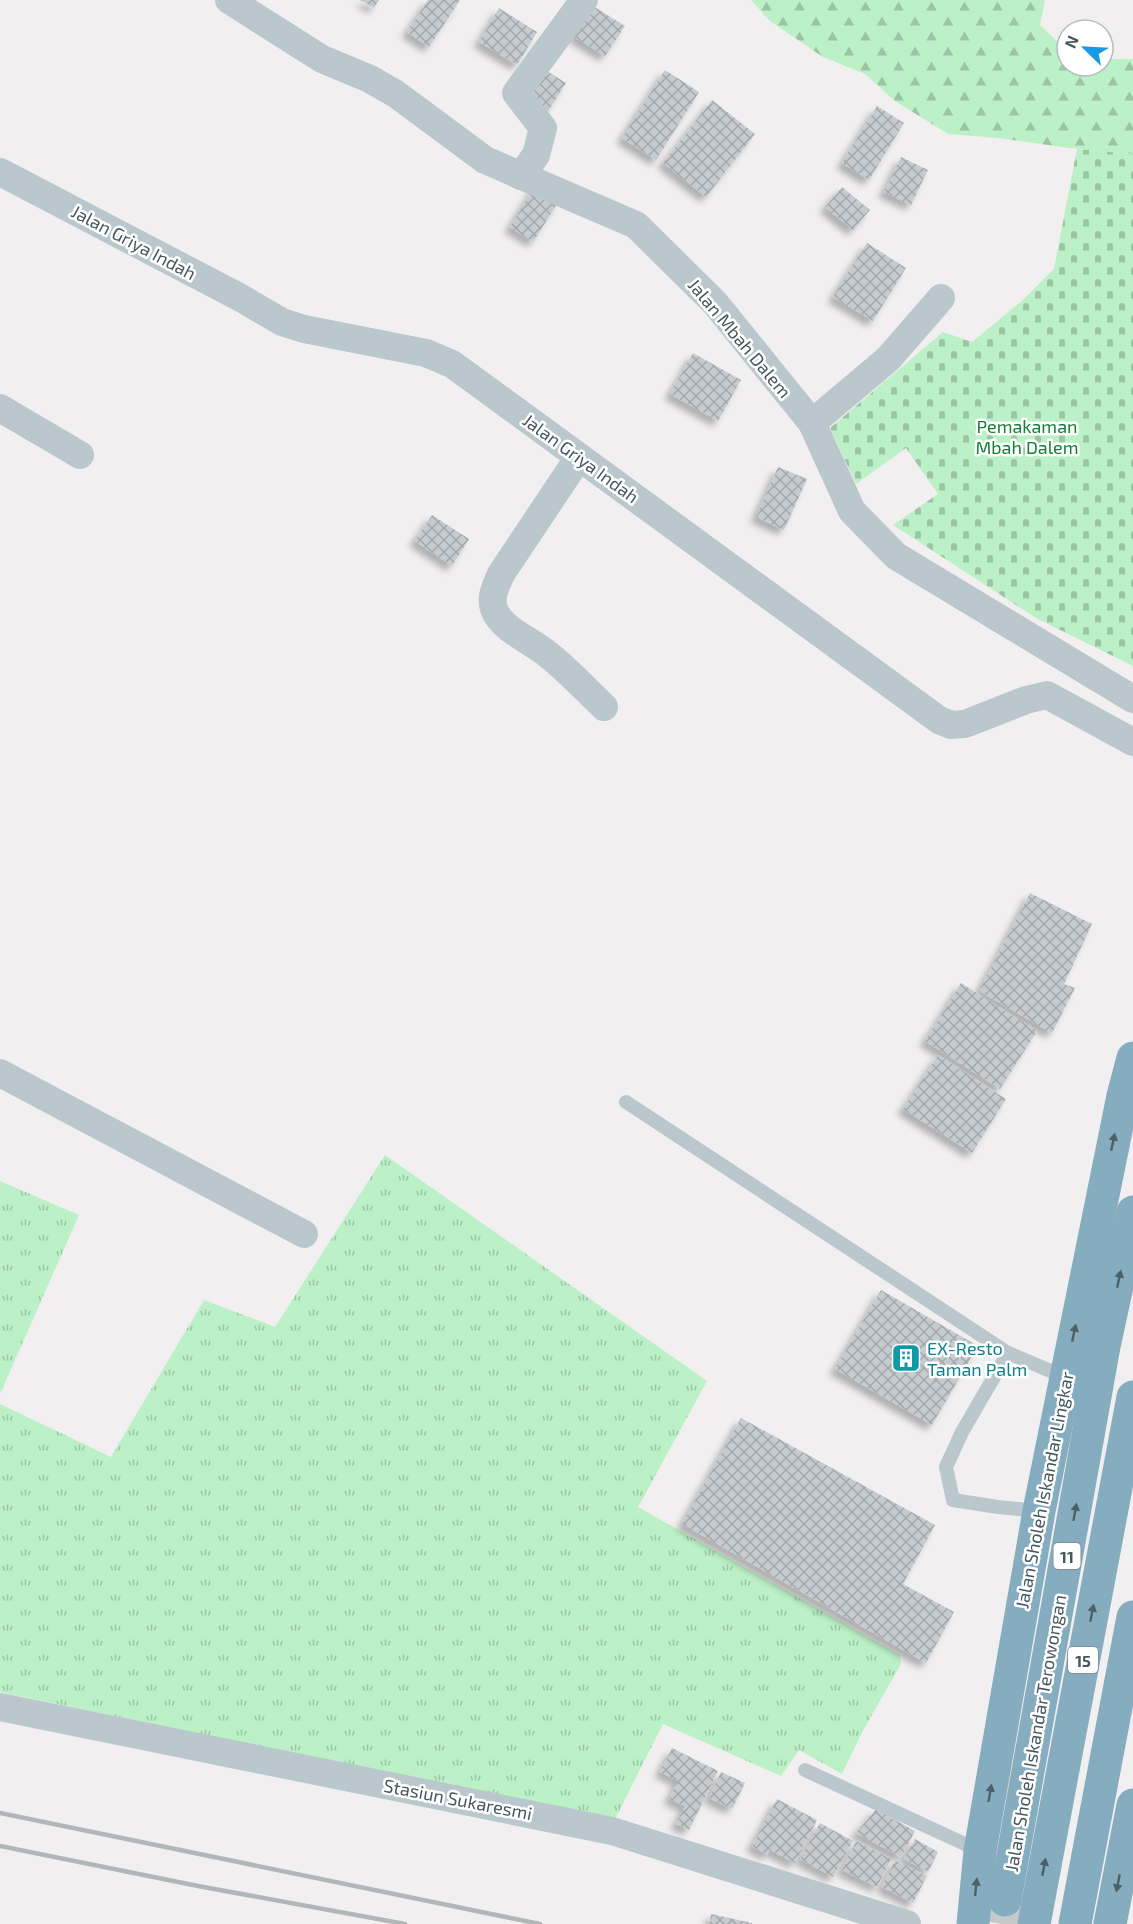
<svg xmlns="http://www.w3.org/2000/svg" width="1133" height="1924" font-family="'Exo 2',sans-serif">
	<style>
		.grass { fill: url(#grass-tufts) }
		.forest { fill: url(#forest-firs) }
		.cemetery { fill: url(#cemetery-stones) }
		.building { fill: url(#building-cross-hatch); filter: url(#shadow) }
		.lines { fill: none; stroke-linecap: round; stroke-linejoin: round }
		.highway-tunnel { stroke: #c6c9ca; stroke-width: 33; stroke-dasharray: 33 16; stroke-linecap: butt }
		.lane { stroke: #bac7cc; stroke-width: 14 }
		.street { stroke: #bac7cc; stroke-width: 28 }
		.highway { stroke: #85adbf; stroke-width: 33 }
		.rail { stroke: #b1b6b9; stroke-width: 4.5 }
		.oneway { fill: #4c6067 }
		.labels { text-anchor: middle; dominant-baseline: central; stroke-width: 5; stroke-linejoin: round; paint-order: stroke }
		.shield { fill: #fff; stroke: #7e898e; stroke-width: 1.5 }
		.shield-label { font-size: 16px; font-weight: bold; fill: #46575d }
		.street-label { font-size: 18px; fill: #46575d; stroke: #fff }
		.park-label { font-size: 18px; fill: #158035; stroke: #fff }
		.culture-label { font-size: 18px; fill: #0d838f; stroke: #fff; text-anchor: start }
	</style>
	<defs>
		<pattern id="grass-tufts" width="24" height="20" patternUnits="userSpaceOnUse" patternTransform="scale(1.5)"><rect width="24" height="20" fill="#bcf0c6"/><path d="M3 7l-1-3M5 7V3M7 7l1-3M15 17l-1-3M17 17v-4M19 17l1-3" fill="none" stroke="#9bc5a4"/></pattern>
		<pattern id="forest-firs" width="22" height="20" patternUnits="userSpaceOnUse" patternTransform="scale(1.5)"><rect width="22" height="20" fill="#bcf0c6"/><path d="M5 1l3.5 6h-7zM16 11l3.5 6h-7z" fill="#9bc5a4"/></pattern>
		<pattern id="cemetery-stones" width="16" height="16" patternUnits="userSpaceOnUse" patternTransform="scale(1.5)"><rect width="16" height="16" fill="#bcf0c6"/><path d="M2 7V4a2 2 0 0 1 4 0v3zM10 15v-3a2 2 0 0 1 4 0v3z" fill="#9bc5a4"/></pattern>
		<pattern id="building-cross-hatch" width="8" height="8" patternUnits="userSpaceOnUse" patternTransform="scale(1.5)"><rect width="8" height="8" fill="#c5cbcf"/><path d="M0 0l8 8M0 8l8-8" fill="none" stroke="#a2a8ab"/></pattern>
		<filter id="shadow"><feDropShadow dx="-5.5" dy="5.5" stdDeviation="3" flood-color="#0004"/></filter>
	</defs>
	<rect width="100%" height="100%" fill="#f1efef"/>
	<g class="grass">
		<path d="M385,1155L707,1381L638,1507L900,1655L901,1664L862,1732L842,1774L799,1750L781,1776L663,1724L614,1821L0,1692V1404L111,1457L204,1300L275,1327Z"/>
		<path d="M0,1181L79,1215L0,1394Z"/>
	</g>
	<path class="forest" d="M751,0H1045L1040,25L1067,51V66H1103V59H1133V154L1077,149L998,138L948,134L895,101L865,74L823,57L770,21Z"/>
	<path class="cemetery" d="M1077,149L1133,154V666L1036,618L893,525L938,494L906,448L856,484L830,428L943,332L972,342L1023,300L1054,269Z"/>
	<g class="building">
		<path d="M360,0H379L374,8Z"/>
		<path d="M428,0H460L429,47L407,32Z"/>
		<path d="M593,6L625,26L605,56L573,36Z"/>
		<path d="M499,8L537,32L517,65L479,42Z"/>
		<path d="M544,69L566,83L545,116L523,102Z"/>
		<path d="M665,70L699,92L656,160L622,138Z"/>
		<path d="M712,100L755,134L706,197L663,163Z"/>
		<path d="M877,106L904,123L869,180L842,163Z"/>
		<path d="M901,157L928,170L911,205L884,192Z"/>
		<path d="M535,186L559,201L533,242L510,227Z"/>
		<path d="M842,187L870,210L853,230L825,207Z"/>
		<path d="M867,243L906,268L873,321L833,297Z"/>
		<path d="M693,353L741,380L718,421L670,394Z"/>
		<path d="M778,467L807,479L784,530L756,517Z"/>
		<path d="M432,515L469,539L452,566L415,541Z"/>
		<path d="M1030,893L1092,924L1064,984L1075,988L1052,1033L979,991Z"/>
		<path d="M961,983L1037,1031L1000,1089L925,1041Z"/>
		<path d="M938,1055L1006,1099L972,1153L903,1109Z"/>
		<path d="M881,1290L978,1346L932,1425L835,1369Z"/>
		<path d="M741,1418L935,1525L903,1584L954,1612L926,1663L682,1524Z"/>
		<path d="M672,1748L718,1771L689,1830L676,1824L685,1806L669,1799L678,1781L660,1772Z"/>
		<path d="M721,1772L745,1783L732,1809L709,1798Z"/>
		<path d="M777,1799L817,1820L795,1863L770,1850L767,1855L752,1846Z"/>
		<path d="M876,1809L915,1831L901,1857L856,1833Z"/>
		<path d="M820,1823L853,1841L833,1877L800,1859Z"/>
		<path d="M915,1839L938,1852L928,1872L904,1859Z"/>
		<path d="M856,1841L891,1859L877,1887L842,1870Z"/>
		<path d="M895,1860L927,1876L913,1903L882,1887Z"/>
		<path d="M711,1914L752,1923V1924H709Z"/>
	</g>
	<g class="lines">
		<path class="highway-tunnel" d="M1001,1924L1005,1900"/>
		<g class="lane">
			<path d="M626,1102L1008,1353L962,1432L946,1467L953,1500L998,1507L1039,1511"/>
			<path d="M1008,1353L1065,1377"/>
			<path d="M805,1770L980,1851"/>
		</g>
		<g class="street">
			<path d="M229,0L322,59L370,79L396,94L485,160L636,225L715,303L812,423L852,511L896,556L1133,699"/>
			<path d="M0,172L241,298L282,322L304,329L426,353L452,364L939,720L951,725L965,724L1026,700L1047,695L1133,742"/>
			<path d="M521,176L536,155L543,128L516,93L584,0"/>
			<path d="M0,408L80,455"/>
			<path d="M812,423L888,359L941,298"/>
			<path d="M579,457L501,574C496,586 490,596 494,609C501,629 530,640 546,653C567,669 585,689 604,707"/>
			<path d="M0,1073L304,1234"/>
			<path d="M0,1707L612,1831L907,1924"/>
		</g>
		<g class="highway">
			<path d="M1005,1900L1104,1346L1133,1212"/>
			<path d="M973,1924L980,1851L1039,1511L1123,1096L1133,1058"/>
			<path d="M1034,1924L1133,1397"/>
			<path d="M1075,1924L1133,1617"/>
			<path d="M1110,1924L1133,1805"/>
		</g>
		<g class="rail">
			<path d="M0,1813L540,1924"/>
			<path d="M0,1846L198,1886L405,1924"/>
		</g>
	</g>
	<defs><path id="oneway-solid" d="M-6-.8H1V-3.2L6.5 0L1 3.2V.8H-6Z" transform="scale(1.5)"/></defs>
	<g class="oneway">
		<use href="#oneway-solid" transform="translate(1113 1142) rotate(-78)"/>
		<use href="#oneway-solid" transform="translate(1119 1279) rotate(-78)"/>
		<use href="#oneway-solid" transform="translate(1074 1333) rotate(-78)"/>
		<use href="#oneway-solid" transform="translate(1075 1512) rotate(-80)"/>
		<use href="#oneway-solid" transform="translate(1092 1613) rotate(-79)"/>
		<use href="#oneway-solid" transform="translate(990 1793) rotate(-80)"/>
		<use href="#oneway-solid" transform="translate(1044 1867) rotate(-79)"/>
		<use href="#oneway-solid" transform="translate(1118 1883) rotate(101)"/>
		<use href="#oneway-solid" transform="translate(976 1887) rotate(-84)"/>
	</g>
	<defs>
		<g id="building-square" transform="scale(1.5)"><rect x="-9" y="-9" width="18" height="18" rx="4" fill="#0f9aa8" stroke="#fff"/><path d="M-4-6H4V6H1V3H-1V6H-4ZM-2.5-4.3h1.7v1.8h-1.7ZM.8-4.3h1.7v1.8H.8ZM-2.5-1h1.7V.8h-1.7ZM.8-1h1.7V.8H.8Z" fill="#fff"/></g>
	</defs>
	<g fill-rule="evenodd">
		<use href="#building-square" x="906" y="1358"/>
	</g>
	<g class="labels">
		<g class="shield">
			<rect x="1053.5" y="1543" width="27" height="26" rx="4.5"/>
			<rect x="1068" y="1647" width="30" height="26" rx="4.5"/>
		</g>
		<g class="shield-label">
			<text x="1067" y="1556">11</text>
			<text x="1083" y="1660">15</text>
		</g>
		<g class="street-label">
			<text transform="translate(134 242) rotate(28)">Jalan Griya Indah</text>
			<text transform="translate(740 338) rotate(50)">Jalan Mbah Dalem</text>
			<text transform="translate(581 458) rotate(36)">Jalan Griya Indah</text>
			<text transform="translate(1044 1490) rotate(-79)">Jalan Sholeh Iskandar Lingkar</text>
			<text transform="translate(1035 1733) rotate(-80)">Jalan Sholeh Iskandar Terowongan</text>
			<text transform="translate(458 1799) rotate(11)">Stasiun Sukaresmi</text>
		</g>
		<g class="park-label">
			<text x="1027" y="426">Pemakaman<tspan x="1027" dy="21">Mbah Dalem</tspan></text>
		</g>
		<g class="culture-label">
			<text x="927" y="1348">EX-Resto<tspan x="927" dy="21">Taman Palm</tspan></text>
		</g>
	</g>
	<g transform="translate(1085 48) rotate(294)"><circle r="28" fill="#ffffff" stroke="#b5bcbe" stroke-width="1.5"/>
	<path d="M0-4.5L10 22L0 15L-10 22Z" fill="#159ae5"/>
	<text y="-9" font-size="16" font-weight="bold" text-anchor="middle" fill="#46575d">N</text>
	</g>
</svg>
